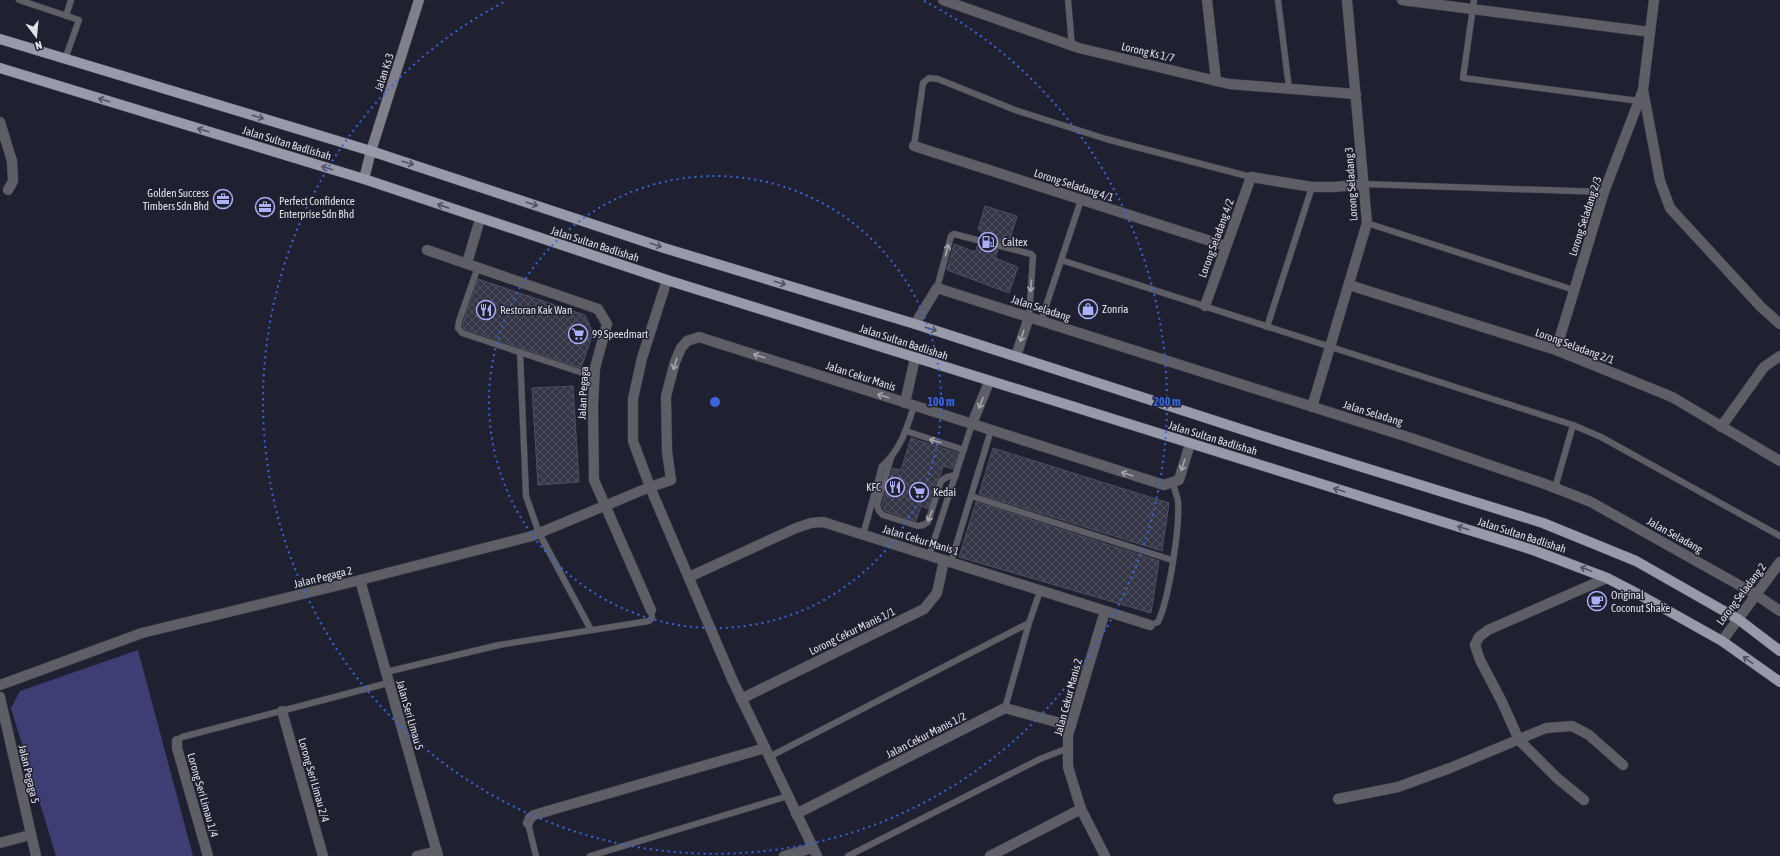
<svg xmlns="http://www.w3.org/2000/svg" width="1780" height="856" font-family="'Asap Condensed',sans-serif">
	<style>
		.green { fill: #3e3d74 }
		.building { fill: url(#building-cross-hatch); stroke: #4d4f5f }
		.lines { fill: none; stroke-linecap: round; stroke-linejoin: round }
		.lane-casing { stroke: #3b3c4a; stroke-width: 7 }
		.street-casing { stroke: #3b3c4a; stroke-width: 11 }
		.secondary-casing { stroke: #3b3c4a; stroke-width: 11 }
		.primary-casing { stroke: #3b3c4a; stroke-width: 11 }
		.lane { stroke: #5e5e66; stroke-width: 6 }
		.street { stroke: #5e5e66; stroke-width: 10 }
		.secondary { stroke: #7f808c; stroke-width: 10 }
		.primary { stroke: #989aaa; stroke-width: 10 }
		.oneway { stroke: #505161 }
		.oneway2 { stroke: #a6a6af }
		.ring { fill: none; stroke: #3a64db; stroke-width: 2; stroke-dasharray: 2 4 }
		.labels { text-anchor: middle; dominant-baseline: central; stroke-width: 3; stroke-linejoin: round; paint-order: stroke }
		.street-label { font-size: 11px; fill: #e1e1eb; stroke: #202130 }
		.poi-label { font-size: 11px; fill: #e1e1eb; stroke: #202130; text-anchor: start }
		.centre { fill: #3a64db; stroke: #202130; stroke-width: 2 }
		.ring-label { font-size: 12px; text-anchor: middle; font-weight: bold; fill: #3a64db; stroke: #202130; stroke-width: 3; stroke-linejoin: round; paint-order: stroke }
	</style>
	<defs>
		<pattern id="building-cross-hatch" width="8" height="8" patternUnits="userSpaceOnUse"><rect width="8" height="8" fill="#343645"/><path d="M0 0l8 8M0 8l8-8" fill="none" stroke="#515360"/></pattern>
	</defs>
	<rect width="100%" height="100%" fill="#202130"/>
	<path class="green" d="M138,650L193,856H56L11,708L20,691Z"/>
	<g class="building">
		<path d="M985,206L1017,216L1010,239H1002L1001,242L981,236L982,233L978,229Z"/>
		<path d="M954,244L975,252L978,245L998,250L995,258L1018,267L1009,293L947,270Z"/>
		<path d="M478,279L585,315L593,333L581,368L464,329L463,327V322Z"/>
		<path d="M573,386L579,482L538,485L532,388Z"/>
		<path d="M911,438L958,453L953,469L943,466L940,476L937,480L928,509L921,506L916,521L885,511L882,505L893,468L901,470Z"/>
		<path d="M993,448L1169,503L1162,551L979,494Z"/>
		<path d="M976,502L1159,561L1151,613L959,557Z"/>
	</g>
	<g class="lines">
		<g class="lane-casing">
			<g id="lane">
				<path d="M19,0L79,20L65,59"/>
				<path d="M1068,0L1072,46"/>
				<path d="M1278,0L1289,88"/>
				<path d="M1474,0L1463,78L1639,101"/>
				<path d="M66,16L71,0"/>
				<path d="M914,146L923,83L929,78L938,79L1015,110L1106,139L1251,177"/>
				<path d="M1364,184L1604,192"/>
				<path d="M1367,223L1574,290"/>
				<path d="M1061,260L1573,425L1601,437L1780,536"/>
				<path d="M478,267L459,321L458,328L462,333L595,377"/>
				<path d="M937,288L951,236L954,234L1031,254L1033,256L1029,317"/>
				<path d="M1041,321L1081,200"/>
				<path d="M1267,327L1312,187"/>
				<path d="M520,352L526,496L539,533L591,630"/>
				<path d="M906,431L964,450"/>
				<path d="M891,458L877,505L879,511L883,515L918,526L923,525L928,522L941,481L947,477L956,475"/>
				<path d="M1555,488L1573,425"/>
				<path d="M971,496L1172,560"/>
				<path d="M863,535L882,466C900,451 907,428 914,406"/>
				<path d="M929,556L972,424"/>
				<path d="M951,562L991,430"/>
				<path d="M1029,623L1040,591"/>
				<path d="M1150,625L1158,622C1169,599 1180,527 1178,501C1177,495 1174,489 1173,483"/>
				<path d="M386,672L499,645L649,621L652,618L651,610"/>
				<path d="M177,741L182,737L388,683"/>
				<path d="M769,757L1029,623L1005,708"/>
				<path d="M528,823L536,856"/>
				<path d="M590,856L788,796"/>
				<path d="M848,856L1040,759L1068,748"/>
			</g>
		</g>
		<g class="street-casing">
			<g id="street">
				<path d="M943,0L1079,48L1229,84L1356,94"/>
				<path d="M1207,0L1216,81"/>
				<path d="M1402,0L1650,32"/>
				<path d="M1654,0L1643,90L1660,181L1670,208L1761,307L1780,324"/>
				<path d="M0,122L12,161L13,181L8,190"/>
				<path d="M914,146L1226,246"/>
				<path d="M427,250L598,309L607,324L595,368L593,405L594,480L651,610"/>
				<path d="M467,263L480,219"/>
				<path d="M667,280L642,358L633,399V441L650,487L732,679L817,856"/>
				<path d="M1349,285L1556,350L1623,377L1672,397L1780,461"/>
				<path d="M1205,306L1251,177L1312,187H1335L1364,184"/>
				<path d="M915,324L937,288L1411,438L1545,484L1591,502L1755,594L1780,611"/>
				<path d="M1556,350L1604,192L1643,90"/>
				<path d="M1016,356L1029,317"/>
				<path d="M905,403L915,358"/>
				<path d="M1312,407L1367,223L1347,0"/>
				<path d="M972,424L989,382"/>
				<path d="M1721,427L1764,367L1780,356"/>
				<path d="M689,577L796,528L811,523L823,522L1150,625"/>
				<path d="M360,580L438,856"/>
				<path d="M1722,641L1780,562"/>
				<path d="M0,685L142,633L360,580L532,536L650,487L671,480L667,451L666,396L675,362L681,348L687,341L699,337L1164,485L1179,480L1190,444"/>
				<path d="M0,697L36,856"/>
				<path d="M741,699L924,609L937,593L944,560"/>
				<path d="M282,711L323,856"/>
				<path d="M177,741V748L208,856"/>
				<path d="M1338,799L1398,787L1450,768L1546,728L1572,726L1589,735L1623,765"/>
				<path d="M1584,800L1557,778L1519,740L1502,702L1480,660L1475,645L1479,637L1488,630L1607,578"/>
				<path d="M796,814L1005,708L1071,726"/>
				<path d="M528,823L530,818L534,815L765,748"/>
				<path d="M0,843L30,835"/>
				<path d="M417,856L437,851"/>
				<path d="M784,856L813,848"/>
				<path d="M990,856L1081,809"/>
				<path d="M1105,856L1081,809L1068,767V735L1105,611"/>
			</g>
		</g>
		<g class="secondary-casing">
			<path id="secondary" d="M364,179L371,151L419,0"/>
		</g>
		<g class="primary-casing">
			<g id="primary">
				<path d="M0,39L371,151L664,248L915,324L1259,435L1543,523L1636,561L1738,619L1780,651"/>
				<path d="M0,68L364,179L667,280L1533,550L1607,578L1640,595L1722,641L1780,682"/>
			</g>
		</g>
		<use href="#lane" class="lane"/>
		<use href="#street" class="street"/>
		<use href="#secondary" class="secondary"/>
		<use href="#primary" class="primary"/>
	</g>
	<defs><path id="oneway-shaft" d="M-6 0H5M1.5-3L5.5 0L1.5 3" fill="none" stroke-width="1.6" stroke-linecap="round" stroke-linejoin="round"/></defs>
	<g class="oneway">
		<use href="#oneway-shaft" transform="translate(104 100) rotate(-163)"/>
		<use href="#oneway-shaft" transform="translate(258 117) rotate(17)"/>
		<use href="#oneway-shaft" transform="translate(203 130) rotate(-163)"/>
		<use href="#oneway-shaft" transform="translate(408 163) rotate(18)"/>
		<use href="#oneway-shaft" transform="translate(327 168) rotate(-163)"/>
		<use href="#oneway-shaft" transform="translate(532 204) rotate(18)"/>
		<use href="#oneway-shaft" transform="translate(443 206) rotate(-161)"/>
		<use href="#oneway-shaft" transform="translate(656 245) rotate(18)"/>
		<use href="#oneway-shaft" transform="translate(780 283) rotate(17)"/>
		<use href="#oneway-shaft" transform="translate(931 329) rotate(17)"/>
		<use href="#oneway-shaft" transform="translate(1339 490) rotate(-163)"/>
		<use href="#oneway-shaft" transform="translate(1463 528) rotate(-163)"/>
		<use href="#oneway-shaft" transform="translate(1586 569) rotate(-158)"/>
		<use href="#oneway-shaft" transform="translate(1748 660) rotate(-144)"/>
	</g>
	<g class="oneway2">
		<use href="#oneway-shaft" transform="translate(947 250) rotate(-75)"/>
		<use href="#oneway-shaft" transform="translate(1031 286) rotate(95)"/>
		<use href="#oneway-shaft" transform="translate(1022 336) rotate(108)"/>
		<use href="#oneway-shaft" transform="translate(759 356) rotate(-162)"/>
		<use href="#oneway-shaft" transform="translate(675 364) rotate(108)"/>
		<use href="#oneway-shaft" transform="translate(883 396) rotate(-162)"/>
		<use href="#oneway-shaft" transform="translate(981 403) rotate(111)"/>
		<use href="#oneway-shaft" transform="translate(935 441) rotate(-163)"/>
		<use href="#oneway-shaft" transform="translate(1183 465) rotate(107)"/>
		<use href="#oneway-shaft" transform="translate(1127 474) rotate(-162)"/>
		<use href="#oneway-shaft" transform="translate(930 516) rotate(112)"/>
	</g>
	<g class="ring">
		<circle cx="715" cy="402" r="226"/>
		<path d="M924 1A452 452 0 1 1 506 1"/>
	</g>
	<defs>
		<g id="office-ring" transform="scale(1)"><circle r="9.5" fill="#202130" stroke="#acaffb" stroke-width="1.5"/><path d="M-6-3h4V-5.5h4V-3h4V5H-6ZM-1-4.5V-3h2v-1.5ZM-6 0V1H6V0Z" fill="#acaffb"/></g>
		<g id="fuel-ring" transform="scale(1)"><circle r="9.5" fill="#202130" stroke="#acaffb" stroke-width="1.5"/><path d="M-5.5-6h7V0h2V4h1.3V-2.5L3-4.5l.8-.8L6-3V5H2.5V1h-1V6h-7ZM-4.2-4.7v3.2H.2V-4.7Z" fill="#acaffb"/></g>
		<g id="shop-ring" transform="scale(1)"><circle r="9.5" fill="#202130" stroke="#acaffb" stroke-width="1.5"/><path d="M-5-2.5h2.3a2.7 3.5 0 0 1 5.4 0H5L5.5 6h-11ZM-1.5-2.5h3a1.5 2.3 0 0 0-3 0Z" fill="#acaffb"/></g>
		<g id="restaurant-ring" transform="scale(1)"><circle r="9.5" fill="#202130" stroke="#acaffb" stroke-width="1.5"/><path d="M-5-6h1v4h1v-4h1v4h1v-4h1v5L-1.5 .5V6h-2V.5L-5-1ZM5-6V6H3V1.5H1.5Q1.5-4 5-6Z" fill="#acaffb"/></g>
		<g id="supermarket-ring" transform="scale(1)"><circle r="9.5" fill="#202130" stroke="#acaffb" stroke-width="1.5"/><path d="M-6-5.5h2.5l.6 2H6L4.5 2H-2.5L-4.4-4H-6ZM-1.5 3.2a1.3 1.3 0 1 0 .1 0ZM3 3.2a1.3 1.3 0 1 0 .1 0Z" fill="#acaffb"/></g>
		<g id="cafe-ring" transform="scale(1)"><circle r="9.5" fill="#202130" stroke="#acaffb" stroke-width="1.5"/><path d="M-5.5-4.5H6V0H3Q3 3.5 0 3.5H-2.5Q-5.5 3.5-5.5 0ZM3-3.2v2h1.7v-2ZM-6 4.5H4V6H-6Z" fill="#acaffb"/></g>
	</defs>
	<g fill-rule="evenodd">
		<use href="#office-ring" x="223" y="199"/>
		<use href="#office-ring" x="265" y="207"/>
		<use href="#fuel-ring" x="988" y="242"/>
		<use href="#shop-ring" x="1088" y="309"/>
		<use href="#restaurant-ring" x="486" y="310"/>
		<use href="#supermarket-ring" x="578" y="334"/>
		<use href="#restaurant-ring" x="895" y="487"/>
		<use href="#supermarket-ring" x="919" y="492"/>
		<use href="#cafe-ring" x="1597" y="601"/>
	</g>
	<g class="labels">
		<g class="street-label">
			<text transform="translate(1148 52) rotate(13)">Lorong Ks 1/7</text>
			<text transform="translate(384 72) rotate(-72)">Jalan Ks 3</text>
			<text transform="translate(287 143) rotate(17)">Jalan Sultan Badlishah</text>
			<text transform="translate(1351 184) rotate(-94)">Lorong Seladang 3</text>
			<text transform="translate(1074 185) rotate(18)">Lorong Seladang 4/1</text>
			<text transform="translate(1585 216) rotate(-72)">Lorong Seladang 2/3</text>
			<text transform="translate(1216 238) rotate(-70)">Lorong Seladang 4/2</text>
			<text transform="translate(595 244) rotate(18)">Jalan Sultan Badlishah</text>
			<text transform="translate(1041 308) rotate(18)">Jalan Seladang</text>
			<text transform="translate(904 342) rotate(18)">Jalan Sultan Badlishah</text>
			<text transform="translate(1575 346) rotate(20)">Lorong Seladang 2/1</text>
			<text transform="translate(861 376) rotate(18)">Jalan Cekur Manis</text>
			<text transform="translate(583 393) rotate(-87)">Jalan Pegaga</text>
			<text transform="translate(1373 413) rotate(17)">Jalan Seladang</text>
			<text transform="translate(1213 438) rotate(17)">Jalan Sultan Badlishah</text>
			<text transform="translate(1522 535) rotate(18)">Jalan Sultan Badlishah</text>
			<text transform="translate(1675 535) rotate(29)">Jalan Seladang</text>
			<text transform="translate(921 540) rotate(17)">Jalan Cekur Manis 1</text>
			<text transform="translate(323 577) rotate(-14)">Jalan Pegaga 2</text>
			<text transform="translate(1741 594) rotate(-53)">Lorong Seladang 2</text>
			<text transform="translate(852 631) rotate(-26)">Lorong Cekur Manis 1/1</text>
			<text transform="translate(1068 697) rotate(-75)">Jalan Cekur Manis 2</text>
			<text transform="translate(410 715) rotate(74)">Jalan Seri Limau 5</text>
			<text transform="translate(926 735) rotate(-27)">Jalan Cekur Manis 1/2</text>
			<text transform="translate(29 774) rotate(77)">Jalan Pegaga 5</text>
			<text transform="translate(314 780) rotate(74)">Lorong Seri Limau 2/4</text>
			<text transform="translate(203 795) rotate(74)">Lorong Seri Limau 1/4</text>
		</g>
		<g class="poi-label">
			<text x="209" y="193" text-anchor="end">Golden Success<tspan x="209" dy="13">Timbers Sdn Bhd</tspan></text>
			<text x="279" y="201">Perfect Confidence<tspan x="279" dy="13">Enterprise Sdn Bhd</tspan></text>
			<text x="1002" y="242">Caltex</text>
			<text x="1102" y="309">Zonria</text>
			<text x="500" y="310">Restoran Kak Wan</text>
			<text x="592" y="334">99 Speedmart</text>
			<text x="881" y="487" text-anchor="end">KFC</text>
			<text x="933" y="492">Kedai</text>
			<text x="1611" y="595">Original<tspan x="1611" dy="13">Coconut Shake</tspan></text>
		</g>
	</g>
	<circle cx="715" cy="402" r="6" class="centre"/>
	<g class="ring-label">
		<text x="941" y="406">100 m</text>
		<text x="1167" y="406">200 m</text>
	</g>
	<g transform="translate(36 36) rotate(164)" stroke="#202130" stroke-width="3" paint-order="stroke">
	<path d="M0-3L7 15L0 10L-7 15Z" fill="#e1e1eb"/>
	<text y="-6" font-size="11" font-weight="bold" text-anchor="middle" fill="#e1e1eb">N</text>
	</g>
</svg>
